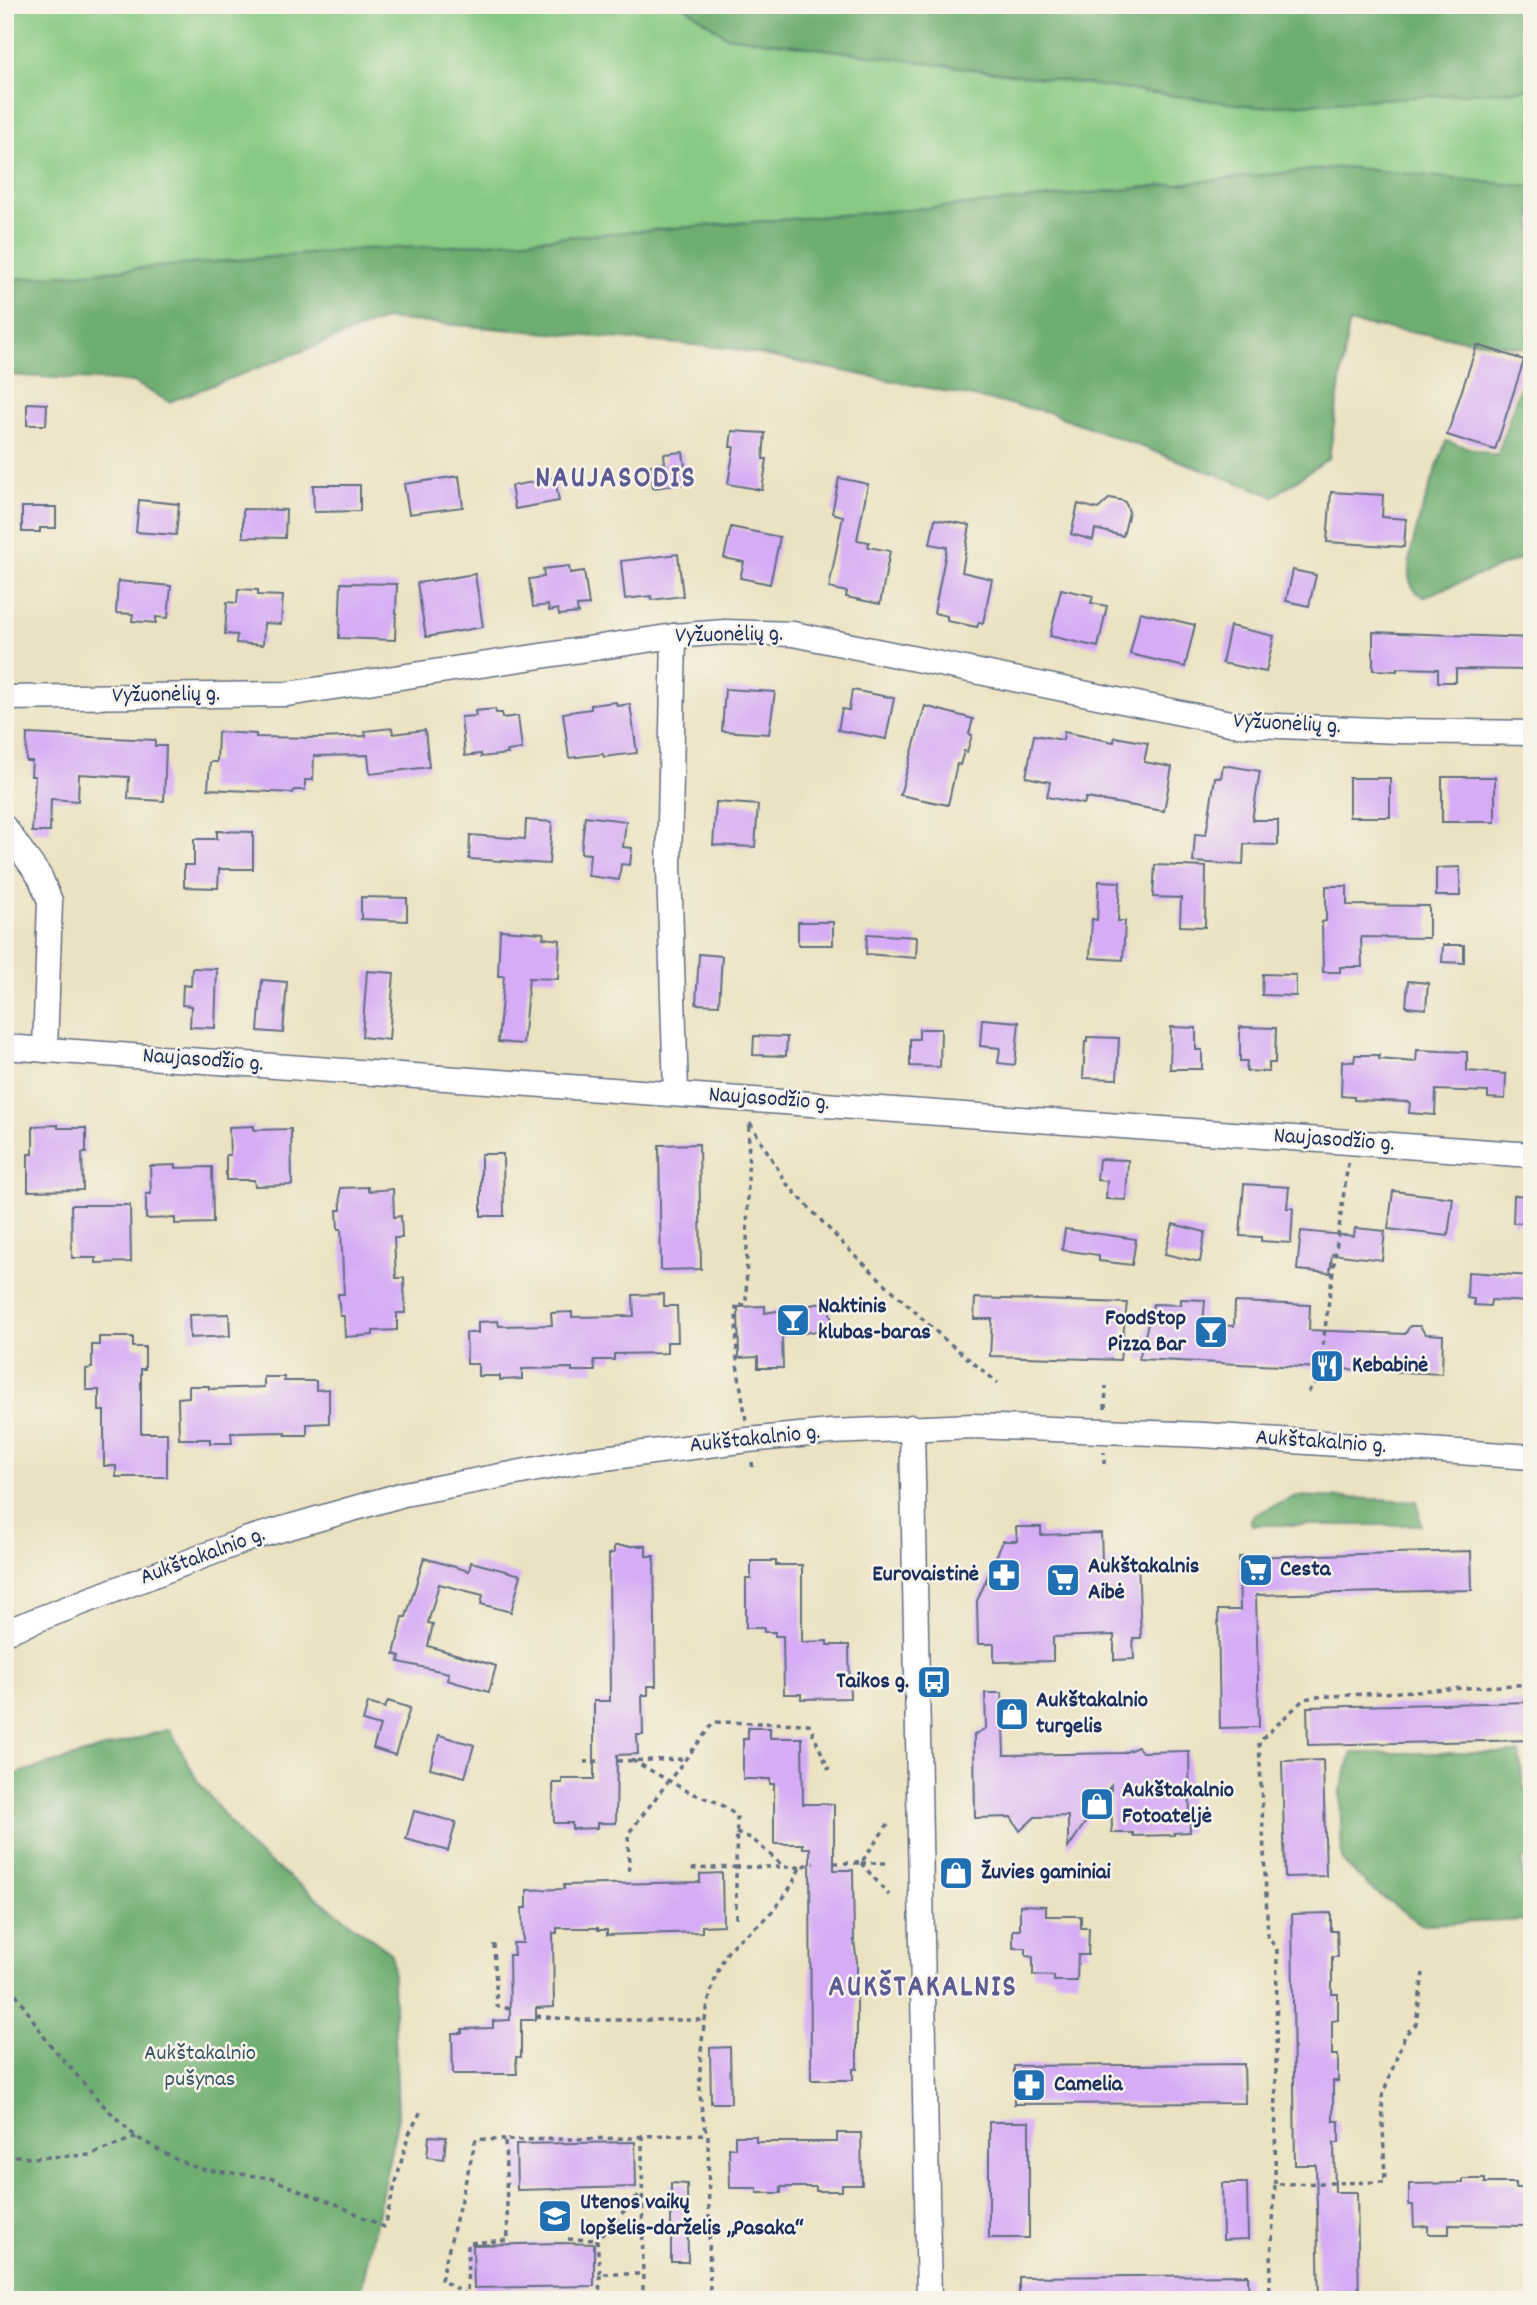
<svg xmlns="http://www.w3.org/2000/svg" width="1537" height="2305" font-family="Dekko,sans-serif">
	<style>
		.green { fill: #88ca83; stroke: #527c70; stroke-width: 2 }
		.forest { fill: #6eae71; stroke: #446e68; stroke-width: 2 }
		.building { fill: #d5acf5 }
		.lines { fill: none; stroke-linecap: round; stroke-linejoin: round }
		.street-casing { stroke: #646e81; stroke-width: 27 }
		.path { stroke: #646e81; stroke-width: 3.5; stroke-dasharray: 5 5; stroke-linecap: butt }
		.street { stroke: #fff; stroke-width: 24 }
		.labels { text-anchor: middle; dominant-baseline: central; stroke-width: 5; stroke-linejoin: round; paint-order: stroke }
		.street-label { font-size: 23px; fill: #1b2f5e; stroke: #f7f3e8 }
		.poi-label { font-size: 23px; font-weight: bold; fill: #1b2f5e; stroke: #f7f3e8; text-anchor: start }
		.park-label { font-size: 23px; fill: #365667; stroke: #f7f3e8 }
		.district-label { font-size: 30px; font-weight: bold; letter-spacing: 2px; fill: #5c5b93; stroke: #f7f3e8 }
	</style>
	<rect width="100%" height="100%" fill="#f7f3e8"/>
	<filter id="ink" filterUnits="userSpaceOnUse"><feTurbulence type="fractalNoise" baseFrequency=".0143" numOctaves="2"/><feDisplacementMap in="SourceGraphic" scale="14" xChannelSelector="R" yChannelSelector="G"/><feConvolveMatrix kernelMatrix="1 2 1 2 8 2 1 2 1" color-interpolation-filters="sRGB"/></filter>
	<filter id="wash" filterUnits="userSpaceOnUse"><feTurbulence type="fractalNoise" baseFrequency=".00686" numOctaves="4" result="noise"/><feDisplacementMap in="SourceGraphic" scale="28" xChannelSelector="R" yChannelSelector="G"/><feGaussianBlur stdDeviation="1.57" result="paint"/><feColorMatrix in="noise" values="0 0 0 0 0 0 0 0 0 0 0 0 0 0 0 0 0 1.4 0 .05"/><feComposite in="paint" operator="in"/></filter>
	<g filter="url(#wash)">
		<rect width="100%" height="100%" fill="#ebe2c1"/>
		<path class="green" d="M5,5H353L369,9L385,5H683L726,36L1259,107L1532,89V187L1343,167L1003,202L452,246L365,249L5,280Z"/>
		<g class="forest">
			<path d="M683,5H1532V89L1259,107L726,36Z"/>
			<path d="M1343,167L1532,187V349L1349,323L1329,458L1274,496L1048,412L728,348L386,319L169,402L133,382L5,375V280L365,249L452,246L1003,202Z"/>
			<path d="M1532,350V554L1423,597C1415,591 1410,586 1409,575C1407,543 1435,475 1446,441L1497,456Z"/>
			<path d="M1296,1496L1417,1501L1421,1525H1252L1250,1520L1256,1514Z"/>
			<path d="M170,1729L197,1780L249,1847L392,1954L398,2117L359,2300H5V1777Z"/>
			<path d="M1352,1753H1519L1524,1790L1532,1793V1855L1522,1860L1523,1889L1532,1890V1920L1421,1924L1369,1887L1342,1860L1340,1791Z"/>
		</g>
		<g id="blocks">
			<g class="building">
				<path d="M1477,345L1524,360L1495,450L1447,435Z"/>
				<path d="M27,403L47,404L46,425H27Z"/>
				<path d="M732,431L765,433L763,459H767L762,490L728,484L734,447H730Z"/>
				<path d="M683,452L687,483L653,488L650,465L665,463L664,454Z"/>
				<path d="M459,476L463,507L409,514L404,484Z"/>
				<path d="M555,478L559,501L515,509L511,486Z"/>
				<path d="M839,478L868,484L857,540L869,542L868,547L890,551L880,604L846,597L847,592L829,588L843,516L832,513Z"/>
				<path d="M313,485H360V511L314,512Z"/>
				<path d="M1331,492L1383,495L1382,517L1406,519L1404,547L1327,542Z"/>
				<path d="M1110,498L1124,501L1127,506L1129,512L1123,536L1095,529L1093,540L1071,534L1078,504L1098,509Z"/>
				<path d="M139,500L179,504L176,535L136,532Z"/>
				<path d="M22,507H56V528H40V532H22Z"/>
				<path d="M243,509L286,510L285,538L243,537Z"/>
				<path d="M935,519L970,525L962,572L992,579L983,623L979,622L977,627L947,621V616L934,613L947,547L930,544Z"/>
				<path d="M731,527L780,537L770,584L740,578L744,562L724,558Z"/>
				<path d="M678,554L683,596L652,600L651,596L625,599L621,561Z"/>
				<path d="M569,566L570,573L584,571L589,605L577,606L578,613L559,615L558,609L549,611L548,605L533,607L529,579L544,577L543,569Z"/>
				<path d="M1293,570L1316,575L1309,606L1286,601Z"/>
				<path d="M475,574L483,627L426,637L417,583Z"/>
				<path d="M118,581L171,586L168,618L156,617V623L132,621L133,614L116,613Z"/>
				<path d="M341,583L397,584L395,640L339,638Z"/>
				<path d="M238,589L258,590V595L283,596L281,624L264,623L263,645L236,643L237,635L225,634L227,602L237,603Z"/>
				<path d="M1061,589L1093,596L1091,603L1107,606L1098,647L1050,636Z"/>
				<path d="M1140,612L1195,625L1185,667L1130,654Z"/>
				<path d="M1230,626L1274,636L1266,672L1222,663Z"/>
				<path d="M1373,632L1532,638V670L1456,669V682H1438V669L1397,668V671L1373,670Z"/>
				<path d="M725,689L775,692L769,734L722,731Z"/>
				<path d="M852,690L894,698L886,739L838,730L842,709L849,710Z"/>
				<path d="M616,702L617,706L630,704L637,753L604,757L603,754L569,758L563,713L591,709V705Z"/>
				<path d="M925,706L973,719L969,734L972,735L967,752L964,751L960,765L957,764L948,805L900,795Z"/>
				<path d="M495,709L496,713H502V718L518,716L522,749L507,751L508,754L481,757V754L465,756L461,717L476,716L475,711Z"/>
				<path d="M392,728L393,734L425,730L429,767L370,774L368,755L314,756L313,780H305V790H294L293,793L208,789L210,762H217L218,732L256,734V737L320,738L366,736L365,731Z"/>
				<path d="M1064,732L1114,742L1115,737L1148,743L1144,762L1172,767L1164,811L1086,798L1084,804L1047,797L1050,782L1026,777L1034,735L1063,740Z"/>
				<path d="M27,734L155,740V746H166L164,801L128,799L129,777L79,774L78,801L51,799L50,832H32L35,776H31L32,761H26Z"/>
				<path d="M1223,765L1260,771L1252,820H1278V845L1244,844L1243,865L1193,862L1195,834L1206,835L1215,777L1221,778Z"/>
				<rect x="1442" y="777" width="53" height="45"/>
				<rect x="1349" y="778" width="41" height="39"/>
				<path d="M716,802L758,805L755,847L713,845Z"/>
				<path d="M585,816L626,821L623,847L632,848L630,865L621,864L619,880L588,876L590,854L581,853Z"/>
				<path d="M526,820L552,822L549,864L469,859L470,835L525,839Z"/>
				<path d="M217,831L253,832V869H219L218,888L184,887V865H194V839H217Z"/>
				<path d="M1155,865L1206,867L1205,927L1180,926L1181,898L1153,897Z"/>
				<path d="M1460,867V896H1436V868Z"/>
				<path d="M1099,881L1120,882L1118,921H1125L1123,960L1090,958L1092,919L1097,920Z"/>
				<path d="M1326,886H1347V905L1429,906V938L1361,937L1362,967H1340V972H1323L1322,922L1326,921Z"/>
				<path d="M361,897L407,898V921L361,919Z"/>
				<rect x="798" y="922" width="35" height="23"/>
				<path d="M500,930L544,933L543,938L560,940L558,979L529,978L523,1044L498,1042L504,976H498Z"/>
				<path d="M867,934L917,937L916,958L866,954Z"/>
				<path d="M1443,945H1464V963L1442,962Z"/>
				<path d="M699,954L722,956L719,1005L696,1004Z"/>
				<path d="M192,968L217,969L215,1028L190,1027L191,1006L182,1005L183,985L191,986Z"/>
				<path d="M367,971L394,973L389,1040L362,1037Z"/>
				<path d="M1263,974L1296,975V996L1262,995Z"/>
				<path d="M262,980L287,982L283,1033L258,1031Z"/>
				<path d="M1408,981L1428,983L1426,1009L1406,1007Z"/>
				<path d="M982,1019L1019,1022L1015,1065L998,1063L1000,1048L980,1046Z"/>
				<path d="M1171,1027L1196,1028V1050H1202V1069H1170Z"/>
				<path d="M1240,1027L1276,1028L1275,1063H1269V1072L1246,1071L1247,1061H1240Z"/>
				<path d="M919,1029H941L940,1067L910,1066V1039H919Z"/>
				<path d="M754,1036L787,1037L786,1056L753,1055Z"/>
				<path d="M1087,1037L1119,1038L1117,1079L1083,1078L1085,1042H1087Z"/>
				<path d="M1417,1050L1467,1052V1071L1506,1074L1505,1099L1488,1098V1092L1436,1090L1435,1115L1409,1113L1410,1102L1354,1100V1097L1341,1096L1342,1061L1354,1062L1355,1055H1379V1059L1416,1062Z"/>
				<path d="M58,1125V1128H86V1153H82L83,1190L28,1191V1154H33V1126Z"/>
				<path d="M254,1126V1130L291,1129L292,1185L255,1186L254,1180H226V1155H230L229,1127Z"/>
				<path d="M699,1144L701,1269L661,1270L659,1145Z"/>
				<path d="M481,1154H503L504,1216H481Z"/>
				<path d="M1099,1159L1128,1160L1126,1200L1106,1199L1107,1181L1097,1180Z"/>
				<path d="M176,1165V1168L212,1167L213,1223L175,1224V1218L146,1219V1194H151L150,1166Z"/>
				<path d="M1244,1184L1289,1187L1287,1208H1293L1291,1243L1261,1241V1237L1240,1236Z"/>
				<path d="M368,1187V1191L393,1189L394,1217L401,1216L402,1238H394L396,1278H404L405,1313H397V1330L373,1331V1335L345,1337L344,1316H340L338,1294H344L341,1229H338L337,1210H341L340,1188Z"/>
				<path d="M1393,1191L1453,1198L1448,1236L1388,1229Z"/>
				<path d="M1514,1195L1532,1196V1223H1513Z"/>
				<path d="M71,1205H130L131,1262L96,1263V1258H72Z"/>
				<path d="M1173,1224L1205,1232L1200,1262L1165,1254Z"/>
				<path d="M1355,1228L1385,1231L1382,1260L1332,1254L1330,1273L1297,1270L1301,1231L1354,1236Z"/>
				<path d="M1065,1229L1136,1239L1132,1265L1099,1261V1255L1062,1250Z"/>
				<path d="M1468,1272L1532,1276V1302L1491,1300L1490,1306L1474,1305V1299L1467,1298Z"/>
				<path d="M664,1294V1306H677L678,1342H667V1353L614,1354V1360H594L595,1371H572V1368L522,1369V1379L500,1380V1376H478V1364H467L466,1333H478V1322L498,1321L499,1326L552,1325L551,1313L572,1312V1317L634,1316L633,1295Z"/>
				<path d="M975,1298L1127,1303L1120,1360L990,1356L992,1319H974Z"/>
				<path d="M1181,1299L1205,1300L1203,1324L1234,1326L1235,1302L1310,1305L1309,1330L1405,1334L1410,1326H1420L1425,1334L1443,1335L1442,1374L1139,1359L1153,1304L1181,1305Z"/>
				<path d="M828,1302L833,1328L782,1337L783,1368H758V1357L739,1358L738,1307L765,1306V1313Z"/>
				<path d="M229,1314L230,1336L190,1338L189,1315Z"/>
				<path d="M99,1337H133V1347H145V1369H141V1433H167V1477H116V1466H104V1411H99V1390H86V1369L92,1368V1345H99Z"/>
				<path d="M264,1377H284V1381H316V1390L329,1389V1423L307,1424V1435H285V1432L231,1433L232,1443H210V1439H179L178,1398L189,1397V1386H209V1389L264,1387Z"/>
				<path d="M1016,1527H1041V1535L1101,1533L1102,1560L1138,1559L1141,1638H1133L1134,1659L1114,1660V1635L1053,1637V1661L994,1662V1644H978L977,1601L1003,1541H1017Z"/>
				<path d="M614,1546H646V1556H654L656,1686H648V1695H642L643,1735H637L638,1754L617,1755L616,1823H597V1828L572,1829V1823H554L553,1783H562V1779H594V1701H610L609,1554L614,1553Z"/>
				<path d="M1471,1551L1472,1590L1256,1595L1259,1727L1220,1728L1218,1610H1240L1239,1557Z"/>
				<path d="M424,1558L469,1571L471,1562L521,1575L511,1612L481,1604L483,1595L439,1584L428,1623L433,1624L428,1646L496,1666L489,1692L447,1680L449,1673L399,1662L400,1656L394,1654L403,1617H406Z"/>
				<path d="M751,1561H776V1565H802V1642L827,1641V1645H849L850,1698L801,1699V1694H784L783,1636H775V1632H764V1628H746V1579H751Z"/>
				<path d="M985,1693H1002L1004,1755L1123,1753L1138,1747L1142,1752L1189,1751L1190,1832L1174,1833V1835L1133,1836V1833H1112L1111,1785L1068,1848V1816L1035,1817L1020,1831L1011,1817L975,1818L974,1741V1735L986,1728Z"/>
				<path d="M388,1701L410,1708L395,1755L373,1748L380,1726L363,1721L368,1703L385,1708Z"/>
				<path d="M1532,1702V1740L1308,1745L1307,1707Z"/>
				<path d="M748,1728H770V1738H802L803,1804H834V1870H853L854,1941L857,1962V2069H853V2080H811L810,1848H803V1844H774V1784H770V1779H743V1739H748Z"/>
				<path d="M439,1735L474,1745L465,1777L430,1768Z"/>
				<path d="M1323,1760L1326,1876L1285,1877L1282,1761Z"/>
				<path d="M414,1811L456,1822L448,1851L406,1839Z"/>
				<path d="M722,1873L723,1925L702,1926V1932L607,1935V1930H598V1928H557V1933H553L554,2007L536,2008V2020H521V2057H516L517,2074H453L452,2033H462V2029L493,2028V2021L510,2020L509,1955H514L513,1943H523L522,1908H527V1890L564,1889V1885L700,1882V1874Z"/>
				<path d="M1020,1905L1046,1906V1916H1081V1928H1089L1088,1955H1078L1077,1981H1054V1976L1033,1975V1957L1026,1956V1948H1013V1930H1020Z"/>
				<path d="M1331,1913V1931H1337L1338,1957H1332V1994H1338V2020L1332,2021V2055H1338V2081H1333V2121H1339V2143H1334L1335,2192H1357L1359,2300H1319L1316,2165H1295L1292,1914Z"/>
				<path d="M730,2047L731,2103H711L710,2048Z"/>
				<path d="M1244,2064L1245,2103L1014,2104V2066Z"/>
				<rect x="989" y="2122" width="40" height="116"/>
				<path d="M837,2133H861L862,2185H842V2191H816V2187H781V2193H757V2188H730L729,2148H735V2136H756V2142H837Z"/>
				<path d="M429,2136L446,2137L444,2159L427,2157Z"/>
				<path d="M635,2142L636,2187L517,2190L516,2144Z"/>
				<path d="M1463,2179H1485V2183H1516V2188H1532V2226L1449,2225V2234H1428V2226L1414,2227L1413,2205H1409V2184L1463,2183Z"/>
				<path d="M671,2183L687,2184L688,2262H671Z"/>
				<path d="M1222,2183H1247L1248,2239L1223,2240Z"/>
				<path d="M560,2243L594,2244V2286L474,2288L473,2245Z"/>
				<path d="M1248,2275L1249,2300H1019V2277Z"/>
			</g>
		</g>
	</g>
	<g filter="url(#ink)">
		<use href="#blocks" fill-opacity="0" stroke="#646e81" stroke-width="2"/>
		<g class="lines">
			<g class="street-casing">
				<g id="street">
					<path d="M674,636L669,868L676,1093"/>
					<path d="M5,698L287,694L674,636L725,632L793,634L1235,724L1399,731L1532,733"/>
					<path d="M5,828L40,877L50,901L45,1050"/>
					<path d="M5,1047L1532,1155"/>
					<path d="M912,1427L929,2300"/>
					<path d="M5,1632L248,1539L404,1494L580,1461L748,1440L831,1432L973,1426L1204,1435L1532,1457"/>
				</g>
			</g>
			<g class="path">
				<path d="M750,1123L787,1184L845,1246L943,1338L998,1383"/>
				<path d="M1308,1392L1318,1379L1348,1163"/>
				<path d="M1105,1409L1106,1386"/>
				<path d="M746,1420L737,1364L736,1305H746L749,1123"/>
				<path d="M752,1462L753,1471"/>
				<path d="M1104,1464V1452"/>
				<path d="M632,1760L689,1792L719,1803L737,1816L736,1867L688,1869"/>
				<path d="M617,1761L686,1759"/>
				<path d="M584,1762L598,1761"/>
				<path d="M736,1833L751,1838L782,1865"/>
				<path d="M834,1863H861L888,1824"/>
				<path d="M861,1863L889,1895"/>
				<path d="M861,1863H889"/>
				<path d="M629,1871L628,1834L714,1722L809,1724L829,1770"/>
				<path d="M736,1918V1867H800"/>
				<path d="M494,1944L497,2006L510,2009"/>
				<path d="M5,1977L47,2041L101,2103L136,2137L175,2159L200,2169L271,2178L302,2192L334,2203L384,2227L408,2136L421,2111"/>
				<path d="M536,2016L578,2020H705"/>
				<path d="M5,2154L29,2158L90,2155L136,2137"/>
				<path d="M1275,2184L1277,1948L1268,1938L1259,1742L1304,1699L1315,1697L1532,1684"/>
				<path d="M568,2239L597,2240"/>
				<path d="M600,2274L597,2240L641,2193"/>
				<path d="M467,2295L441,2280L476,2139L505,2140"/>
				<path d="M467,2300L468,2243L508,2240L505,2140L635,2138L642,2136"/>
				<path d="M599,2300L600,2274H643"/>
				<path d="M643,2300L642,2136L708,2134"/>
				<path d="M710,2300L708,2134C690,2095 703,1973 735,1943C740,1938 747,1934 752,1930C774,1912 790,1893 800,1867L814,1863"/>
				<path d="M1269,2300L1275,2184L1385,2182L1382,2097L1405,2035L1416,2024L1423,1973"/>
			</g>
			<use href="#street" class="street"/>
		</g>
	</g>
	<defs>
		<g id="bar-square" transform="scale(1.75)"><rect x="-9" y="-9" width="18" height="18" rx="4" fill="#1f6fb2" stroke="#f7f3e8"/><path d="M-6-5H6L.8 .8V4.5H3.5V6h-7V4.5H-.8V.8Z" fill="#fff"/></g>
		<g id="restaurant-square" transform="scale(1.75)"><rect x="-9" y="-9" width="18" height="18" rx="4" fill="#1f6fb2" stroke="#f7f3e8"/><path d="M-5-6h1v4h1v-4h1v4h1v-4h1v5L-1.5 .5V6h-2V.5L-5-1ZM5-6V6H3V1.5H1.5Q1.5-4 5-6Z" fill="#fff"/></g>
		<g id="supermarket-square" transform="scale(1.75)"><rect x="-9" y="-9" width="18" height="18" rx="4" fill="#1f6fb2" stroke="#f7f3e8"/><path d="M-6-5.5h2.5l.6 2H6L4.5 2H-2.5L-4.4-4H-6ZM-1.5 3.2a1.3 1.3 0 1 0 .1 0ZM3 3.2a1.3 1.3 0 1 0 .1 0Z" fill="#fff"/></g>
		<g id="pharmacy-square" transform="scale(1.75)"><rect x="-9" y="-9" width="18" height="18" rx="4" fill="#1f6fb2" stroke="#f7f3e8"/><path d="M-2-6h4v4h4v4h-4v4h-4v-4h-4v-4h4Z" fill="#fff"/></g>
		<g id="bus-square" transform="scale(1.75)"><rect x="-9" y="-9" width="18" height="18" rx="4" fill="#1f6fb2" stroke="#f7f3e8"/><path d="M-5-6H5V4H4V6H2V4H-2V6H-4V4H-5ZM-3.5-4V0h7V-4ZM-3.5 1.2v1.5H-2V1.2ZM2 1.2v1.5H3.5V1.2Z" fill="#fff"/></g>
		<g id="shop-square" transform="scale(1.75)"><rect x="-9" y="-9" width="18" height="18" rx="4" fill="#1f6fb2" stroke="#f7f3e8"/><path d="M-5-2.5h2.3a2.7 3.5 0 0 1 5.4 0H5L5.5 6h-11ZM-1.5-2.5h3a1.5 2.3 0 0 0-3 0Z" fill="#fff"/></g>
		<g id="school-square" transform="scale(1.75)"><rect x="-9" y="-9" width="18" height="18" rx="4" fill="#1f6fb2" stroke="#f7f3e8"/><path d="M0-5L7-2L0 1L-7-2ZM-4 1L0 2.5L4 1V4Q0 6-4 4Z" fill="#fff"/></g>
	</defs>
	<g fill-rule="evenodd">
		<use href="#bar-square" x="793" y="1320"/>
		<use href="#bar-square" x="1211" y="1332"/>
		<use href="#restaurant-square" x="1327" y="1366"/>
		<use href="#supermarket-square" x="1256" y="1570"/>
		<use href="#pharmacy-square" x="1004" y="1575"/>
		<use href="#supermarket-square" x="1063" y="1580"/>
		<use href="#bus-square" x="934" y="1682"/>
		<use href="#shop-square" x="1012" y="1714"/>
		<use href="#shop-square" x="1097" y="1804"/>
		<use href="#shop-square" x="956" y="1873"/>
		<use href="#pharmacy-square" x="1029" y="2085"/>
		<use href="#school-square" x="555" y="2216"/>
	</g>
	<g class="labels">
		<g class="street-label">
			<text transform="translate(729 636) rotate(-1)">Vyžuonėlių g.</text>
			<text transform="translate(166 696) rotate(-1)">Vyžuonėlių g.</text>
			<text transform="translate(1287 725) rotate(3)">Vyžuonėlių g.</text>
			<text transform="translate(203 1061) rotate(4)">Naujasodžio g.</text>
			<text transform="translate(769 1100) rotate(4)">Naujasodžio g.</text>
			<text transform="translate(1334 1141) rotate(4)">Naujasodžio g.</text>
			<text transform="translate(755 1440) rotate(-6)">Aukštakalnio g.</text>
			<text transform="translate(1321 1443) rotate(4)">Aukštakalnio g.</text>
			<text transform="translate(203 1557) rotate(-20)">Aukštakalnio g.</text>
		</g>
		<g class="poi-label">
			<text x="818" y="1307">Naktinis<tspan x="818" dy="26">klubas-baras</tspan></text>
			<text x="1186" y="1319" text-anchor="end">FoodStop<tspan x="1186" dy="26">Pizza Bar</tspan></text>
			<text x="1352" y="1366">Kebabinė</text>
			<text x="1088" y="1567">Aukštakalnis<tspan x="1088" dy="26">Aibė</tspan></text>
			<text x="1280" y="1570">Cesta</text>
			<text x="979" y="1575" text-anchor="end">Eurovaistinė</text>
			<text x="909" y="1682" text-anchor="end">Taikos g.</text>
			<text x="1036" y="1701">Aukštakalnio<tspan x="1036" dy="26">turgelis</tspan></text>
			<text x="1122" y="1791">Aukštakalnio<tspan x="1122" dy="26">Fotoateljė</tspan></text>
			<text x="981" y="1873">Žuvies gaminiai</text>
			<text x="1054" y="2085">Camelia</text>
			<text x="580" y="2203">Utenos vaikų<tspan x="580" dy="26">lopšelis-darželis „Pasaka“</tspan></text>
		</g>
		<g class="park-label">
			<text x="200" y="2054">Aukštakalnio<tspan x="200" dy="26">pušynas</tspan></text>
		</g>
		<g class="district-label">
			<text x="616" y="480">NAUJASODIS</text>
			<text x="923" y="1989">AUKŠTAKALNIS</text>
		</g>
	</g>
	<rect width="1537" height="2305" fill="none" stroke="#f7f3e8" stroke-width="28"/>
</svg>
